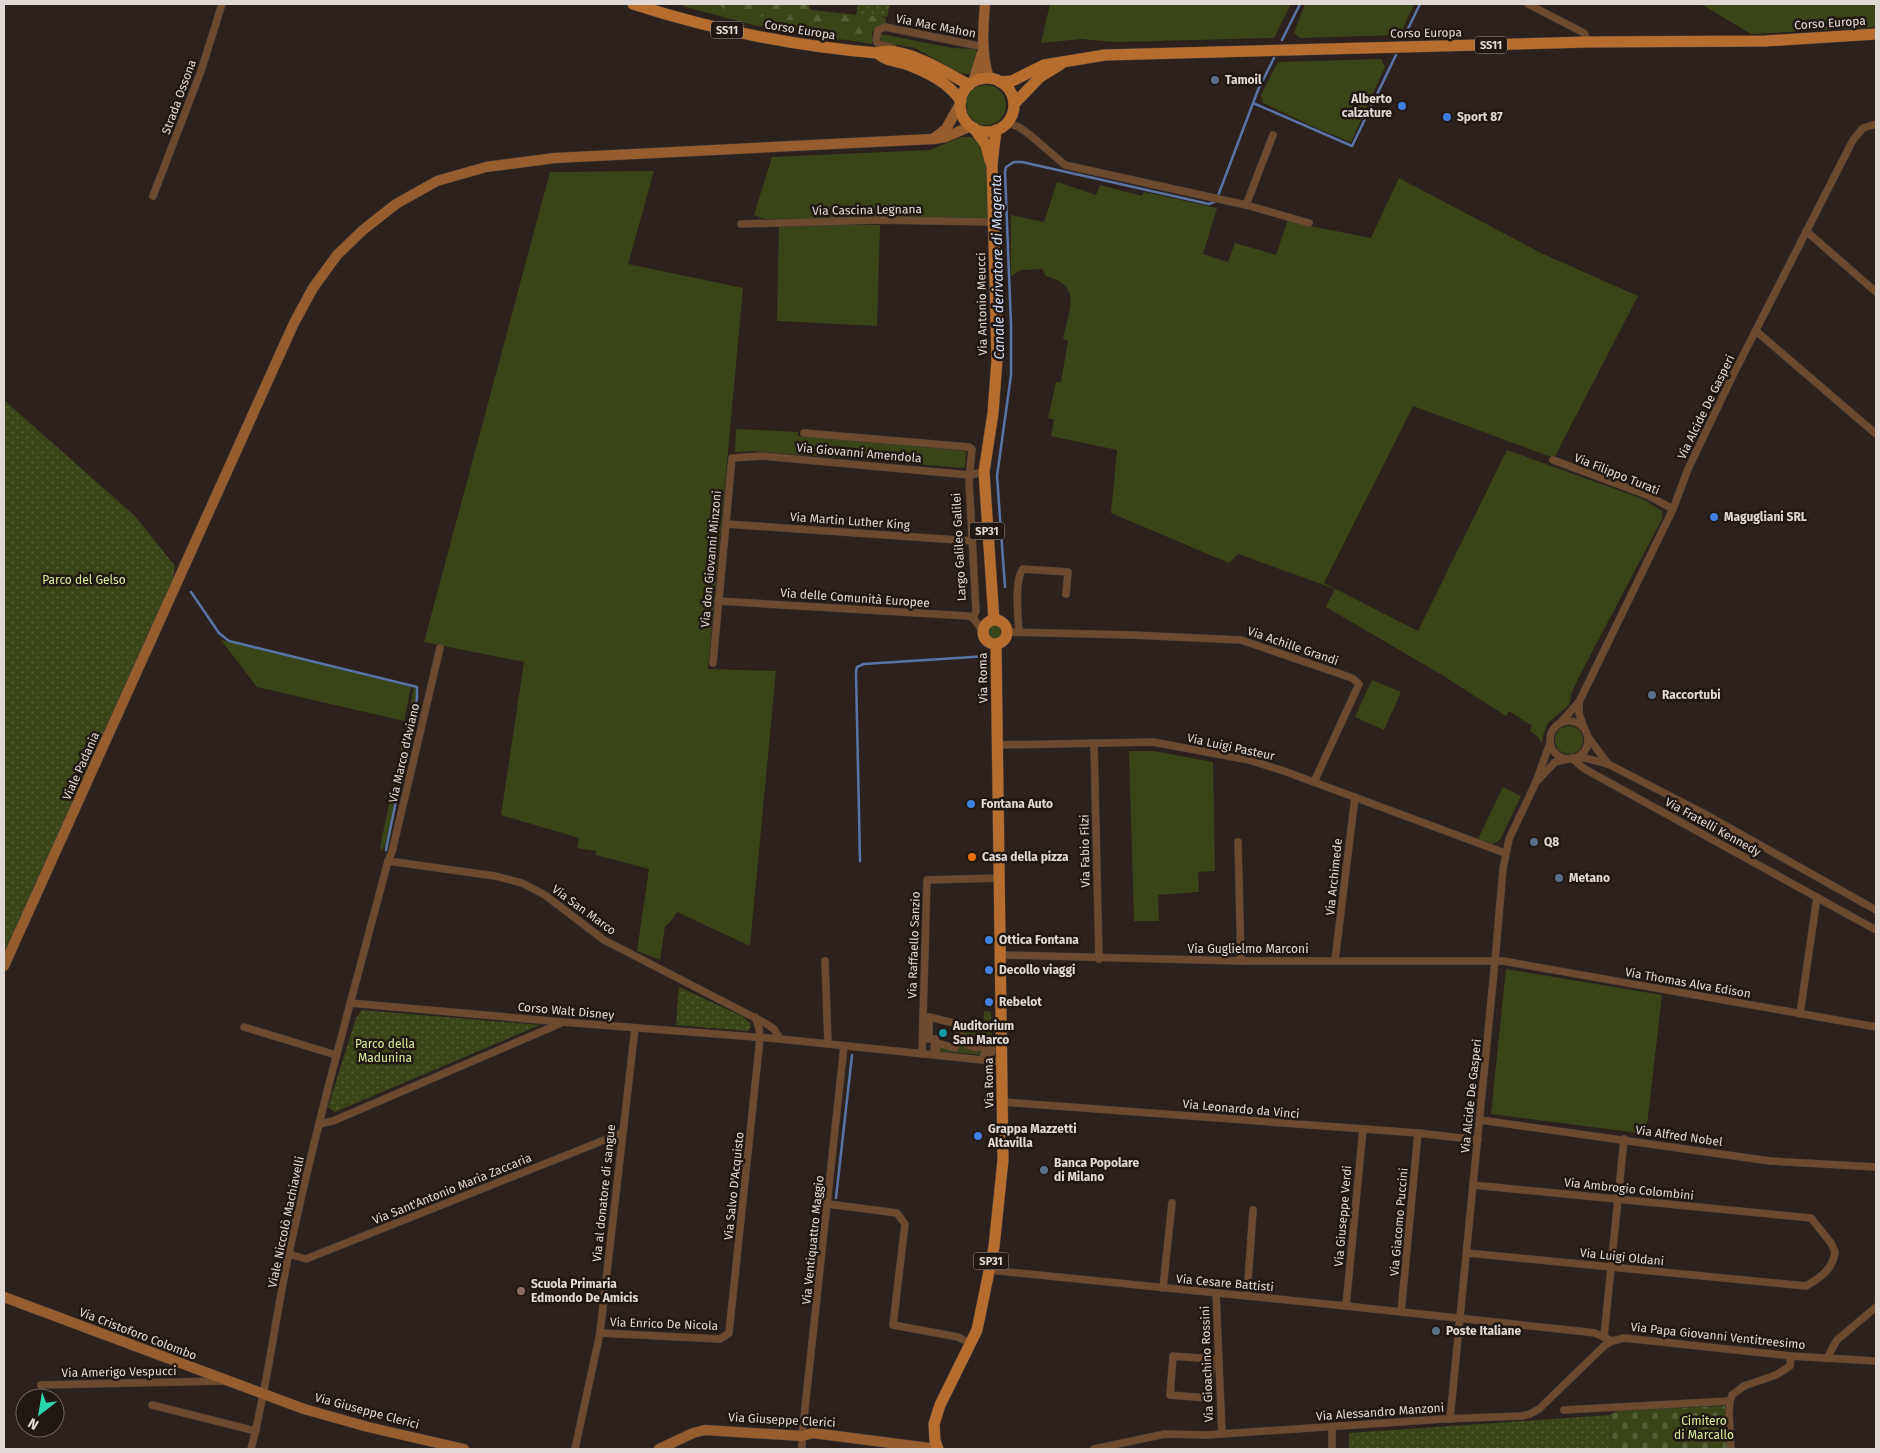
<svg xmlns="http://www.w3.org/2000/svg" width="1880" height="1453" font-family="'Fira Sans',sans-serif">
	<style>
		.green { fill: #394516 }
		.forest { fill: url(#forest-firs) }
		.cemetery { fill: url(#cemetery-stones) }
		.park { fill: url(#park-dots) }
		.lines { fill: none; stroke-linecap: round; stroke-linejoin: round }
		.stream { stroke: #5974a4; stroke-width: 2.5 }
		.street-casing { stroke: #493e3a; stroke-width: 8 }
		.secondary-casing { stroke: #493e3a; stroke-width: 11 }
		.primary-casing { stroke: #493e3a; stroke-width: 12 }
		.street { stroke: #6d4a2e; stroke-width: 7 }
		.secondary { stroke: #965e2f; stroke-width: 10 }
		.primary { stroke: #b66d2d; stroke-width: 11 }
		.service-dot { fill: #5c6f8a; stroke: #221813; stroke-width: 2 }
		.shop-dot { fill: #3f7fe0; stroke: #221813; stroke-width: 2 }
		.food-dot { fill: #e8710a; stroke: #221813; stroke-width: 2 }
		.culture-dot { fill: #0f9aa8; stroke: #221813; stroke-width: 2 }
		.education-dot { fill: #8d6e63; stroke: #221813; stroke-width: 2 }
		.labels { text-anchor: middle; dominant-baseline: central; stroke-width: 5; stroke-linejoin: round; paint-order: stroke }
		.shield { fill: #221813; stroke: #a79f9b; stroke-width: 1 }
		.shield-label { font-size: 11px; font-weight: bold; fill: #e0d9d5 }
		.street-label { font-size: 12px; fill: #e0d9d5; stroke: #221813 }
		.poi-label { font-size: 12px; font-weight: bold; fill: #e0d9d5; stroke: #221813; text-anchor: start }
		.park-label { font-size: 12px; fill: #d4ee9a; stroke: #221813 }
		.water-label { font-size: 14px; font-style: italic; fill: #cbddfa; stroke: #221813 }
	</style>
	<defs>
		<pattern id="forest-firs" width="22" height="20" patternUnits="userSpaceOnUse" patternTransform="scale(1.25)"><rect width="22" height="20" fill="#394516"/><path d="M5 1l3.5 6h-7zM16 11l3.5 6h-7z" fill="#555f37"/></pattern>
		<pattern id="cemetery-stones" width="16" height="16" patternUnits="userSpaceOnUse" patternTransform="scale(1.25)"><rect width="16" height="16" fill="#394516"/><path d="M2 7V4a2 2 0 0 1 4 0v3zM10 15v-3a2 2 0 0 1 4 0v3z" fill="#555f37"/></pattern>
		<pattern id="park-dots" width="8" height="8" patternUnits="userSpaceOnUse" patternTransform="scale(1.25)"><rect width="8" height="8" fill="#394516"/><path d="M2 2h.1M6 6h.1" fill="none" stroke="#555f37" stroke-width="1.8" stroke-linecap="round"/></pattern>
	</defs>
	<rect width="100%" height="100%" fill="#2c211c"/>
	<g class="green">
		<path d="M682,4H757L886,18L885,24L877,26L872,33V44L757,26L682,6Z"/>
		<path d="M1050,4H1291L1274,38L1115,42L1081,39L1041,43Z"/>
		<path d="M1305,4H1414L1400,35L1300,38L1294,33Z"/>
		<path d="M1701,4H1876V27L1751,34Z"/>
		<path d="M881,34L952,48L975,49L978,54L972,73L967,74L960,73L915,48L883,42L880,38Z"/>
		<path d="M1381,59L1385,67L1351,142L1323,131L1263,103L1261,95L1278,62Z"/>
		<circle cx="986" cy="105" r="20"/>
		<path d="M961,137H971L976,139L987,156L988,218L881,217L764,219L754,215L772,157L930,150Z"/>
		<path d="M654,171L628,264L743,288L708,669L776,671L750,946L677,912L671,921L665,926L660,960L637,951L649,869L596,855V851L577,848L579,838L501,815L524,662L424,642L550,172Z"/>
		<path d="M1399,178L1541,253L1638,296L1554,458L1413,406L1324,583L1418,631L1507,450L1643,499L1662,511V519L1581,673L1572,692L1569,705L1548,723L1543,735L1542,743L1538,737L1530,731L1532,726L1509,711L1506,716L1442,675L1326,607L1335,589L1238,554L1229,563L1111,513L1117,450L1051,436L1054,420L1048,418L1056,382H1061L1068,341L1063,339C1068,311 1084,286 1046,276L1042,269L1021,270L1011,276V215L1044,222L1057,182L1096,195L1100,185L1142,196L1144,192L1217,208L1203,254L1228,262L1235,243L1276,255L1288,219L1310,226L1371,238Z"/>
		<path d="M779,225H880L877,326L777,321Z"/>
		<path d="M736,429L798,432V436L966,451L965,468L753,451L735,452Z"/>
		<circle cx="995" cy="633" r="8"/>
		<path d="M221,640L411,687L404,721L257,687Z"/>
		<path d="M1372,680L1401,692L1384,730L1355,717Z"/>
		<path d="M414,687L416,689V699L386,844L382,851L380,847Z"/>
		<circle cx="1569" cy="740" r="14"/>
		<path d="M1129,751H1154L1213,762L1215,871L1198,872L1199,892L1158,895L1159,921H1134Z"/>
		<path d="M1503,787L1521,796L1500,840L1493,844L1478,839Z"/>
		<path d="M1506,969L1662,995L1646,1134L1491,1114Z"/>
		<path d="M984,1011L991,1012L992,1046L958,1036L962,1025L984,1030Z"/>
		<path d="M957,1040L984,1048V1055L936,1051L937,1043L955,1048Z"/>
	</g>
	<path class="forest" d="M701,4H809L810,12L856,16L863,11L881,16L885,20L886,23C877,31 868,27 868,43L866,44L862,37L855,36V32L851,31L852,36L848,39L834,40L831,34L834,32V29L830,26L805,25L796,20H780L768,16L749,17L733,8L724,9L719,4L709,8Z"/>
	<path class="cemetery" d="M1725,1406L1728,1449H1612L1610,1414L1621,1410Z"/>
	<g class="park">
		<path d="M858,4H890L887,17L856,15Z"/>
		<path d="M4,400L135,516L175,566L173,578L4,953Z"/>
		<path d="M679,987L742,1016L750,1023L751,1027L748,1031L676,1025Z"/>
		<path d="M362,1010L540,1025L335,1112L328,1107L356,1018Z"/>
		<path d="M1610,1415L1612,1449H1349V1433Z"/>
	</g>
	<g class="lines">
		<g class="stream">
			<path d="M1404,37L1420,4"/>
			<path d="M1282,40L1300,4"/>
			<path d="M1253,103L1352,146L1396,55"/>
			<path d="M1005,587L997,476L1011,375V325L1005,172L1006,167L1014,162H1022L1209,204L1216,201L1258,90L1274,58"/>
			<path d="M191,592L219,633L229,641L417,687V698L386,850"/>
			<path d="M860,861L856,672L857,667L864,664L988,656"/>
			<path d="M836,1198L852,1055"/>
		</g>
		<g class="street-casing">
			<g id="street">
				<path d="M1528,4L1584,33L1588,42"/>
				<path d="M893,48L878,44L876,40L878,30L885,27L984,47"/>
				<path d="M1007,123L1019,127L1030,135L1065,165L1246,205L1309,223"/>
				<path d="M153,196L201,71L222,4"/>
				<path d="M1246,205L1273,135"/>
				<path d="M741,224L879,220L994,222"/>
				<path d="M1806,231L1876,292"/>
				<path d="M1756,331L1876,434"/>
				<path d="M804,433L969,447L972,449L969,480L976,611L973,618"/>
				<path d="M1553,460L1647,495L1673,509"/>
				<path d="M726,524L972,541"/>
				<path d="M718,601L968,616L973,618L983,631"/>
				<path d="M1007,632L1132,635L1241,640L1352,678L1359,684L1314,782"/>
				<path d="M1019,632C1018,617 1014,580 1023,569L1068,572L1066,594"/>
				<path d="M713,663L732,458L762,456L969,475L984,472"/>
				<path d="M1579,702L1673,509L1688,469L1734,373L1853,140L1863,128L1876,124"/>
				<circle cx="1569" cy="740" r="19"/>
				<path d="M1561,722L1579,702V713L1584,728"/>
				<path d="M1094,743L1099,959"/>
				<path d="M1550,743L1536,782L1555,762L1567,759"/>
				<path d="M998,745L1153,742L1249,760L1284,771L1505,853"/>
				<path d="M1572,758L1583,768L1876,930"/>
				<path d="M1575,758H1585L1608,764L1588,737"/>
				<path d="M1608,764L1703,813L1876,910"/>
				<path d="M1238,842L1241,961"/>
				<path d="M388,861L495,876L522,883L545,895L604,940L765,1023L774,1029L780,1039"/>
				<path d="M1002,955L1241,961H1503L1876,1027"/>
				<path d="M1335,960L1355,797"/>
				<path d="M825,961L828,1044"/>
				<path d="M350,1003L562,1022L780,1039L1002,1062"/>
				<path d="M1800,1014L1817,897"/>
				<path d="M929,1017L962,1025L958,1036L971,1040L972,1038L978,1040V1042L992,1046V1052L988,1056L984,1055L986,1050L984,1048L976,1046V1048L969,1046L970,1044L957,1040L955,1048L937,1043L936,1051H934L935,1039H929Z"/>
				<path d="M244,1027L336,1055"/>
				<path d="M922,1054L927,880L1000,878"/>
				<path d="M1003,1102L1418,1133L1478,1140"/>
				<path d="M1480,1120L1770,1161L1876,1167"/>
				<path d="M319,1124L333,1121L559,1024"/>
				<path d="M828,1204L897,1213L905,1224L893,1325L958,1337L971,1344"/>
				<path d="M1467,1253L1806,1286C1820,1278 1833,1269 1835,1252L1831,1243L1811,1218L1473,1185"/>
				<path d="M289,1254L306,1259L622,1133"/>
				<path d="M989,1270L1346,1306L1578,1331L1595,1333L1612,1341"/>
				<path d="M1163,1288L1172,1203"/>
				<path d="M1216,1293L1222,1434"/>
				<path d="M1247,1296L1253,1210"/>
				<path d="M1346,1306L1363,1129"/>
				<path d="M1401,1312L1418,1133"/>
				<path d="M600,1333L720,1339L729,1333L760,1038L759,1028L755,1017"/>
				<path d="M1604,1337L1624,1139"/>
				<path d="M1173,1356L1212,1359L1208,1398L1170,1395Z"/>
				<path d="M1827,1358L1837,1340L1876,1307"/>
				<path d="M41,1385L223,1381"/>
				<path d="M152,1405L256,1431"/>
				<path d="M1564,1410L1730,1401"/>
				<path d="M1450,1419L1495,961L1503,869L1509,839L1536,782"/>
				<path d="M1332,1427V1449"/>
				<path d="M251,1449C268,1384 275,1318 289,1253C317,1121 354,991 388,861L392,852L440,648"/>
				<path d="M575,1449L600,1333L635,1028"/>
				<path d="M802,1449V1436L844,1046"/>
				<path d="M1094,1449L1165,1434L1207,1435L1444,1419L1522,1416L1530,1414L1539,1409L1604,1346L1612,1341L1624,1338L1791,1356L1876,1361"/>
				<path d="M1731,1449L1729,1414L1730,1401L1732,1395L1744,1386L1776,1375L1790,1366L1791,1356"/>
			</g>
		</g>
		<g class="secondary-casing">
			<g id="secondary">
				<path d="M985,4C983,28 981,54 989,78"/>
				<path d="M973,82L982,53"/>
				<path d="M934,138L946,129L960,104"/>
				<path d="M4,966L294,323L313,288L337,255L363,230L396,204L437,181L486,167L555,158L933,139L946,137L971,126"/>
				<path d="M4,1297L304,1409L368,1427L464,1449"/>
				<path d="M659,1449L693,1433L705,1430L802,1436L813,1433L937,1449"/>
			</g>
		</g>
		<g class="primary-casing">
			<g id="primary">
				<path d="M633,4C713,30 794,46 877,53C901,44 948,73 969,85"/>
				<path d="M877,53C886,61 896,61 906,64C927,72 948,82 961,101"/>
				<circle cx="987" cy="105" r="27"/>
				<path d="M1000,82L1012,81L1044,65L1105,55L1588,42L1766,41L1876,34"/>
				<path d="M1014,104L1040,77L1061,64"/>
				<path d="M974,128L986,145L990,161"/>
				<path d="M994,620L984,472L993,413L997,360L992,165L996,130"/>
				<circle cx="995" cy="632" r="12"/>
				<path d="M938,1449L935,1441L934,1424L940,1405L977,1330L994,1247L1003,1160L996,644"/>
			</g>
		</g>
		<use href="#street" class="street"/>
		<use href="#secondary" class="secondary"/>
		<use href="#primary" class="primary"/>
	</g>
	<g class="service-dot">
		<circle cx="1215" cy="80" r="5"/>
		<circle cx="1652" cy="695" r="5"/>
		<circle cx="1534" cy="842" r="5"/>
		<circle cx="1559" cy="878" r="5"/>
		<circle cx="1044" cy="1170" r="5"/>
		<circle cx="1436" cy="1331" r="5"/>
	</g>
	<g class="shop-dot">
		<circle cx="1402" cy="106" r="5"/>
		<circle cx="1447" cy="117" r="5"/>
		<circle cx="1714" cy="517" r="5"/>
		<circle cx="971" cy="804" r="5"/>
		<circle cx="989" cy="940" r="5"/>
		<circle cx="989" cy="970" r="5"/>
		<circle cx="989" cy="1002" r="5"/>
		<circle cx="978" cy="1136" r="5"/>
	</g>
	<circle class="food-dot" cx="972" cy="857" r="5"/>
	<circle class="culture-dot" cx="943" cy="1033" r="5"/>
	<circle class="education-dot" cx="521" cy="1291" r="5"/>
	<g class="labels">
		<g class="shield">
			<rect x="711" y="21.5" width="32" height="17" rx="4"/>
			<rect x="1475" y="36.5" width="32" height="17" rx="4"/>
			<rect x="969.5" y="522.5" width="35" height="17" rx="4"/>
			<rect x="973.5" y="1252.5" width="35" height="17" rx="4"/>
		</g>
		<g class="shield-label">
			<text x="727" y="30">SS11</text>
			<text x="1491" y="45">SS11</text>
			<text x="987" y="531">SP31</text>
			<text x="991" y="1261">SP31</text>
		</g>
		<g class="street-label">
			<text transform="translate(1830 23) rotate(-4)">Corso Europa</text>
			<text transform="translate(936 26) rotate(11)">Via Mac Mahon</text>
			<text transform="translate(800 30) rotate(9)">Corso Europa</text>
			<text transform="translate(1426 33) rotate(-1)">Corso Europa</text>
			<text transform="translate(179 97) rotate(-70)">Strada Ossona</text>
			<text transform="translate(867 210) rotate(-1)">Via Cascina Legnana</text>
			<text transform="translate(982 304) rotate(-91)">Via Antonio Meucci</text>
			<text transform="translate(1706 407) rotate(-64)">Via Alcide De Gasperi</text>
			<text transform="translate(859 453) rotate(5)">Via Giovanni Amendola</text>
			<text transform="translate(1617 474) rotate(22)">Via Filippo Turati</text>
			<text transform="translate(850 521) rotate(4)">Via Martin Luther King</text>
			<text transform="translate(959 547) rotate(-93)">Largo Galileo Galilei</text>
			<text transform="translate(711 559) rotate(-85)">Via don Giovanni Minzoni</text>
			<text transform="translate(855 598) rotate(4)">Via delle Comunità Europee</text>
			<text transform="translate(1293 646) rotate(19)">Via Achille Grandi</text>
			<text transform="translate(983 678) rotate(-91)">Via Roma</text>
			<text transform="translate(1231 747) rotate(12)">Via Luigi Pasteur</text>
			<text transform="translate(404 753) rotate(-77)">Via Marco d'Aviano</text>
			<text transform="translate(81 766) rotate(-66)">Viale Padania</text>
			<text transform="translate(1713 827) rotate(29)">Via Fratelli Kennedy</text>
			<text transform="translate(1085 851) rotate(-91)">Via Fabio Filzi</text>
			<text transform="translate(1334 877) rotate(-84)">Via Archimede</text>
			<text transform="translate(584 910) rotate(36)">Via San Marco</text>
			<text transform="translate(914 945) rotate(-88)">Via Raffaello Sanzio</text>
			<text x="1248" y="949">Via Guglielmo Marconi</text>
			<text transform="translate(1688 983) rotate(10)">Via Thomas Alva Edison</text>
			<text transform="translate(566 1011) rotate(5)">Corso Walt Disney</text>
			<text transform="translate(989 1083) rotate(-91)">Via Roma</text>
			<text transform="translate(1471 1096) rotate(-84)">Via Alcide De Gasperi</text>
			<text transform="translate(1241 1109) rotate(5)">Via Leonardo da Vinci</text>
			<text transform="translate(1679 1136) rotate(8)">Via Alfred Nobel</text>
			<text transform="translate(734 1186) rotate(-84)">Via Salvo D'Acquisto</text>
			<text transform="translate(452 1189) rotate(-22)">Via Sant'Antonio Maria Zaccaria</text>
			<text transform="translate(1629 1189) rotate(6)">Via Ambrogio Colombini</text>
			<text transform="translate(604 1193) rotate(-84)">Via al donatore di sangue</text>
			<text transform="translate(1343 1216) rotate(-85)">Via Giuseppe Verdi</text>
			<text transform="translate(286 1222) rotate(-78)">Viale Niccolò Machiavelli</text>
			<text transform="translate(1399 1222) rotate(-85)">Via Giacomo Puccini</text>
			<text transform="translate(813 1240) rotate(-84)">Via Ventiquattro Maggio</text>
			<text transform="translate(1622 1257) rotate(6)">Via Luigi Oldani</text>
			<text transform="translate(1225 1283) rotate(5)">Via Cesare Battisti</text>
			<text transform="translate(664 1324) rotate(2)">Via Enrico De Nicola</text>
			<text transform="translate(138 1334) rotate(21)">Via Cristoforo Colombo</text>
			<text transform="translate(1718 1336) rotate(6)">Via Papa Giovanni Ventitreesimo</text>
			<text transform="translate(1207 1364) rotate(-92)">Via Gioachino Rossini</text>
			<text transform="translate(119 1372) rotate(-1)">Via Amerigo Vespucci</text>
			<text transform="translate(367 1411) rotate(15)">Via Giuseppe Clerici</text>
			<text transform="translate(1380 1412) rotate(-4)">Via Alessandro Manzoni</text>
			<text transform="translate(782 1420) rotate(3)">Via Giuseppe Clerici</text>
		</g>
		<g class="poi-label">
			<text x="1225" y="80">Tamoil</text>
			<text x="1392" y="99" text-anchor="end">Alberto<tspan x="1392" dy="14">calzature</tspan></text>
			<text x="1457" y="117">Sport 87</text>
			<text x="1724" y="517">Magugliani SRL</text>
			<text x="1662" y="695">Raccortubi</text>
			<text x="981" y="804">Fontana Auto</text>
			<text x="1544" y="842">Q8</text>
			<text x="982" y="857">Casa della pizza</text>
			<text x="1569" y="878">Metano</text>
			<text x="999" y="940">Ottica Fontana</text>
			<text x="999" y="970">Decollo viaggi</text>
			<text x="999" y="1002">Rebelot</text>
			<text x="953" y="1026">Auditorium<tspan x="953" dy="14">San Marco</tspan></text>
			<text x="988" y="1129">Grappa Mazzetti<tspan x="988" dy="14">Altavilla</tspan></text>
			<text x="1054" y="1163">Banca Popolare<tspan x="1054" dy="14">di Milano</tspan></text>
			<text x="531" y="1284">Scuola Primaria<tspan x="531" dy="14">Edmondo De Amicis</tspan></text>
			<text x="1446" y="1331">Poste Italiane</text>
		</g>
		<g class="park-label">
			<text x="84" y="580">Parco del Gelso</text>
			<text x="385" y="1044">Parco della<tspan x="385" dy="14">Madunina</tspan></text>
			<text x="1704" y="1421">Cimitero<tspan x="1704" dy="14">di Marcallo</tspan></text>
		</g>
		<g class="water-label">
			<text transform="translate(998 267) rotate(-91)">Canale derivatore di Magenta</text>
		</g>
	</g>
	<rect width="1880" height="1453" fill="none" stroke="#e0d9d5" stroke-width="10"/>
	<g transform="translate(40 1413) rotate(211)"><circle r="24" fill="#221813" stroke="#6e6561"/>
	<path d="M0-4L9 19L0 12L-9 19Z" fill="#29d5ac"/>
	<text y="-8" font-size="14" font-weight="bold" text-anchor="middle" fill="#e0d9d5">N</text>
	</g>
</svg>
